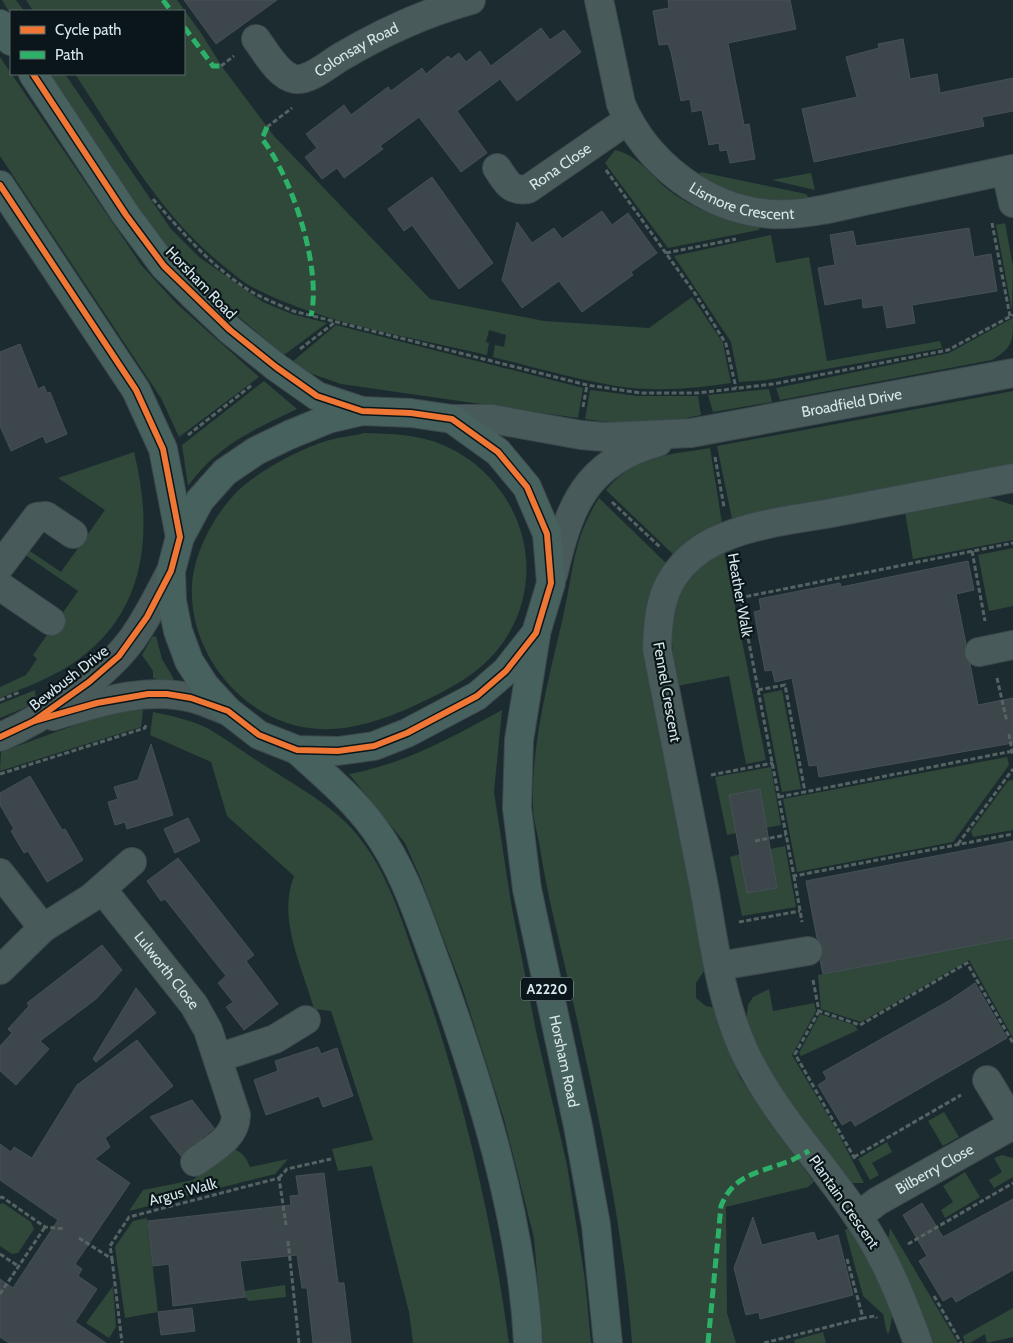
<svg xmlns="http://www.w3.org/2000/svg" width="1013" height="1343" font-family="Cabin,sans-serif">
	<style>
		.green { fill: #2f4839 }
		.building { fill: #3c464b; stroke: #465056 }
		.lines { fill: none; stroke-linecap: round; stroke-linejoin: round }
		.minor-casing { stroke: #3c484c; stroke-width: 30 }
		.major-casing { stroke: #3c484c; stroke-width: 30 }
		.path { stroke: #556363; stroke-width: 3; stroke-dasharray: 5 2.5; stroke-linecap: butt }
		.minor { stroke: #495a5a; stroke-width: 28 }
		.major { stroke: #47615f; stroke-width: 28 }
		.quiet { stroke: #2db169; stroke-width: 5; stroke-dasharray: 10 5; stroke-linecap: butt }
		.cycleway-casing { stroke: #0a1619; stroke-width: 9 }
		.cycleway { stroke: #f07635; stroke-width: 6 }
		.labels { text-anchor: middle; dominant-baseline: central; stroke-width: 4.5; stroke-linejoin: round; paint-order: stroke }
		.shield { fill: #0a1619; stroke: #9aa8ac; stroke-width: 1 }
		.shield-label { font-size: 14px; font-weight: bold; fill: #d7e7eb }
		.street-label { font-size: 15px; fill: #d7e7eb; stroke: #0a1619 }
	</style>
	<rect width="100%" height="100%" fill="#1c2b30"/>
	<g class="green">
		<path d="M2,0H16L24,11H11V15Z"/>
		<path d="M26,0H177L201,33L223,68L274,136L430,299L544,321L649,328L692,297L723,343L731,383C693,389 654,392 616,386C575,379 533,367 493,357L495,345L504,347L506,335L489,330L486,342L489,343L487,355C411,337 322,324 252,287C242,282 233,273 225,267C160,216 120,142 75,74H184V11H33Z"/>
		<path d="M0,57L142,266L177,304L259,377L179,437L161,398L0,156Z"/>
		<path d="M50,74H65L171,229L199,257L263,302L292,314L327,323L284,355C250,325 212,297 182,264C131,207 92,138 50,74Z"/>
		<path d="M615,150C640,156 650,176 670,191C695,210 729,223 760,227L759,230L668,248L605,163Z"/>
		<path d="M701,172L806,194L810,199C761,205 741,197 697,177Z"/>
		<path d="M811,173L815,190L772,180Z"/>
		<path d="M1005,223L1013,267L1012,311L996,225Z"/>
		<path d="M771,235L776,263L809,257L827,361L940,341L942,348L766,380L739,382L731,342L674,256Z"/>
		<path d="M1013,318C1013,342 1013,347 992,360L780,400L776,388L949,353Z"/>
		<path d="M336,325L583,388L578,418L341,384L304,371L292,362Z"/>
		<path d="M264,381L297,409C252,431 219,444 188,486L182,445Z"/>
		<path d="M769,389L772,402L713,412L708,395Z"/>
		<path d="M590,390L638,396H698L701,415C655,425 632,426 585,419Z"/>
		<path d="M1013,391V466L732,519L717,446Z"/>
		<path d="M365,433C391,434 418,434 443,445C518,477 551,568 506,638C486,670 452,688 420,703C391,717 353,731 320,729C247,726 188,656 192,585C194,554 212,519 233,496C251,475 299,449 326,441C339,437 352,436 365,433Z"/>
		<path d="M710,448L722,523L692,538L675,556L606,490C635,455 668,455 710,448Z"/>
		<path d="M134,452C154,533 147,616 69,666C48,679 23,688 0,698V687L26,675L37,659L33,655L78,591L18,550L21,545L61,572L105,510L58,478Z"/>
		<path d="M988,497L1013,505V540L913,559L905,512Z"/>
		<path d="M599,498L667,564L647,602L643,647L706,968L696,983V998L706,1006L715,1008L739,1076L769,1122L814,1182L808,1187L726,1207L727,1313L736,1343H632C623,1221 596,1103 569,984C559,939 547,894 540,848C538,835 533,820 533,806C531,743 549,678 563,617C574,570 572,541 599,498Z"/>
		<path d="M1013,548V606L989,611L978,555Z"/>
		<path d="M724,551L766,760L746,764L729,676L677,686C668,624 664,588 724,551Z"/>
		<path d="M156,636L162,659L174,679L171,683L153,678V671L142,655L152,637Z"/>
		<path d="M35,690L36,703L0,718V704Z"/>
		<path d="M782,690L801,789L782,792L763,694Z"/>
		<path d="M143,710L141,727L0,771L1,752L113,711Z"/>
		<path d="M502,710L494,792L511,903L536,1031L567,1165L585,1280L591,1343H543L534,1238L504,1119L463,990L420,877L405,843L349,774C405,764 452,737 502,710Z"/>
		<path d="M153,712C173,716 191,720 209,729C228,740 246,754 264,765C299,788 337,807 362,841C388,875 401,918 415,958C460,1082 491,1212 509,1343H413L409,1312L372,1166L338,1171L332,1149L373,1140L331,1011L314,1009C302,966 277,919 294,876L227,816L211,762L150,735Z"/>
		<path d="M1007,757L1009,765L953,842L797,872L783,799Z"/>
		<path d="M771,767L781,825L766,828L760,790L729,795L736,833L727,835L715,777Z"/>
		<path d="M1013,780V830L973,837L971,831L1008,781Z"/>
		<path d="M785,846L796,907L742,916L730,857L740,854L747,893L777,888L770,849Z"/>
		<path d="M1013,938V1038L969,960L861,1022L821,1009L818,975Z"/>
		<path d="M769,989L773,1011L814,1003L816,1011L792,1055L836,1129L864,1183H849L769,1075L746,1022L748,1005L753,997Z"/>
		<path d="M820,1014L854,1025L858,1030L801,1056L799,1053Z"/>
		<path d="M944,1112L959,1137L943,1146L928,1121Z"/>
		<path d="M887,1142L892,1152L872,1163L879,1175L870,1180L858,1159Z"/>
		<path d="M233,1149C243,1152 246,1158 250,1167L288,1159L275,1174L129,1211L143,1190L193,1180L226,1151Z"/>
		<path d="M1002,1155L1013,1158V1177L994,1188L989,1180L1002,1172L994,1158Z"/>
		<path d="M965,1172L980,1197L945,1218L941,1210L953,1202L943,1186Z"/>
		<path d="M3,1203L31,1222L34,1229L18,1253L12,1254L0,1246V1204Z"/>
		<path d="M147,1218L158,1312L125,1318L115,1247L133,1221Z"/>
		<path d="M849,1228L879,1279L893,1313L889,1333H887L883,1314L863,1296L845,1230Z"/>
		<path d="M890,1228L958,1343H932L924,1318L888,1242Z"/>
		<path d="M285,1285L286,1297L249,1301L245,1297L244,1291Z"/>
		<path d="M113,1286L116,1327L109,1338L86,1323Z"/>
		<path d="M1013,1308V1337L987,1343L985,1334L970,1343H965L963,1336Z"/>
		<path d="M823,1332L826,1343H795L794,1340Z"/>
	</g>
	<g class="building">
		<path d="M184,0H277L216,44Z"/>
		<path d="M668,0H790L796,29L728,43L744,125L749,124L755,159L730,163L727,150L720,151L719,143L709,145L702,110L692,112L690,99L681,101L671,52L668,44L659,45L653,11L669,8Z"/>
		<path d="M541,28L550,40L564,30L581,52L517,101L500,79L457,111L487,153L461,172L419,117L380,146L383,149L344,178L337,168L322,179L305,157L317,148L306,134L344,105L351,115L388,87L391,91L422,68L426,74L448,56L451,59L459,53L466,62L480,51L491,66Z"/>
		<path d="M903,39L910,79L937,74L940,93L1013,78V111L982,117L984,126L814,162L802,109L857,97L846,57L879,48L878,44Z"/>
		<path d="M432,177L493,263L459,289L412,225L404,231L388,209Z"/>
		<path d="M602,211L612,225L628,213L657,253L631,272L633,275L582,312L559,281L522,308L502,280L517,222L532,243L554,228L562,239Z"/>
		<path d="M969,228L974,257L991,254L997,291L912,305L915,323L887,328L883,305L863,308L862,298L825,305L818,268L835,265L830,235L853,231L856,246Z"/>
		<path d="M20,344L38,389L44,386L47,393L50,392L67,434L46,443L43,436L11,451L0,426V352Z"/>
		<path d="M968,561L974,590L956,594L966,644L964,656L970,664L978,705L1013,698V743L819,777L817,765L809,766L792,678L775,682L772,670L765,671L754,612L761,610L759,599L840,583L841,587Z"/>
		<path d="M151,744L173,815L127,829L125,822L115,825L108,802L118,799L114,787L138,780Z"/>
		<path d="M30,776L62,830L65,829L83,860L47,882L28,851L24,853L11,831L14,829L0,805V793Z"/>
		<path d="M760,789L777,888L747,893L729,795Z"/>
		<path d="M188,818L200,841L175,853L164,829Z"/>
		<path d="M1013,841V938L823,974L820,960L823,948L817,938L806,881Z"/>
		<path d="M178,858L254,955L246,961L278,1004L244,1030L226,1007L233,1002L218,983L226,976L165,899L161,901L147,881Z"/>
		<path d="M102,945L122,970L96,999L40,1041L49,1049L16,1085L0,1071V1046L12,1033L8,1029L29,1006L27,1003Z"/>
		<path d="M975,983L1007,1038L855,1126L851,1120L842,1125L818,1085L827,1079L823,1072L950,1000Z"/>
		<path d="M136,988L156,1013L96,1062L93,1059Z"/>
		<path d="M137,1040L173,1086L105,1138L110,1147L95,1159L130,1183L75,1264L82,1269L78,1276L97,1289L75,1322L106,1343H9L0,1337V1279L13,1288L58,1220L0,1180V1144L11,1152L14,1147L32,1158L77,1085Z"/>
		<path d="M318,1047L321,1054L337,1048L353,1096L323,1107L319,1096L266,1115L254,1080L278,1071L275,1061Z"/>
		<path d="M192,1100L214,1128L181,1156L150,1117Z"/>
		<path d="M324,1173L338,1283H344L351,1343H313L307,1288H302L297,1255L240,1261L245,1297L173,1306L169,1264L153,1266L148,1221L291,1205L290,1196L299,1195L296,1176Z"/>
		<path d="M1013,1199V1270L956,1302L952,1296L943,1301L919,1261L927,1256L903,1215L922,1203L943,1237Z"/>
		<path d="M753,1217L762,1245L814,1232L817,1241L838,1235L853,1295L760,1319L759,1312L746,1315L734,1268Z"/>
		<path d="M192,1308L195,1331L161,1335L158,1312Z"/>
	</g>
	<g class="lines">
		<g class="minor-casing">
			<g id="minor">
				<path id="s1" d="M599,0L621,104C646,163 706,209 770,214C803,216 836,207 868,200C916,190 965,179 1013,169"/>
				<path id="s2" d="M256,39C266,52 278,76 295,79C309,81 328,65 339,58C381,33 424,13 471,0"/>
				<path id="s3" d="M497,168C506,181 510,192 528,189L628,120"/>
				<path d="M1006,171L1013,203"/>
				<path id="s4" d="M452,419H492L581,435L605,437L691,433L1013,373"/>
				<path d="M0,566L37,517L46,516L73,534"/>
				<path d="M553,575C569,507 585,462 658,442"/>
				<path d="M0,586L51,621"/>
				<path d="M979,652L1013,645"/>
				<path d="M53,716C97,703 146,686 192,698C204,701 216,707 228,711"/>
				<path d="M0,737C45,718 105,677 133,638C148,617 159,594 171,571"/>
				<path d="M0,873L43,928"/>
				<path id="s5" d="M102,889L194,1005L208,1030L236,1115C236,1138 212,1149 195,1162"/>
				<path d="M719,966L808,951"/>
				<path d="M0,970L43,928L91,898L132,862"/>
				<path d="M218,1058L275,1039L306,1020"/>
				<path d="M987,1080L1013,1123"/>
				<path id="s6" d="M858,1216L878,1201L1013,1125"/>
				<path d="M918,1343C902,1299 885,1256 858,1217C822,1162 775,1115 746,1055C721,1003 714,943 704,887C688,807 673,728 657,649C658,619 660,590 681,567C693,553 710,542 727,536C760,523 797,519 831,513C892,501 952,490 1013,478"/>
			</g>
		</g>
		<g class="major-casing">
			<g id="major">
				<path d="M0,24L11,41"/>
				<path d="M33,74L126,215L164,266L192,294L230,330L276,367L317,396L362,411"/>
				<path d="M0,185L136,390L163,449L180,537"/>
				<path d="M362,411L411,413L452,419L498,452L527,487L547,534L551,583L536,633L506,671L477,696L407,733L374,746L338,751L297,750L259,735L228,711L205,686L189,661L178,631L172,601L171,571L180,537L200,500L225,472L256,451L289,435L328,419Z"/>
				<path id="s7" d="M536,635L519,740L517,808L527,889L578,1126L596,1225L608,1343"/>
				<path d="M297,750C324,775 353,799 374,828C405,870 420,921 438,969C480,1086 522,1218 528,1343"/>
			</g>
		</g>
		<g class="path">
			<path d="M221,66L234,56"/>
			<path d="M267,127L292,108"/>
			<path d="M606,170L696,295L726,344L736,388"/>
			<path d="M153,199C182,232 210,265 247,289C261,298 278,304 293,311L587,385L641,393H698L773,384L948,350L1013,315"/>
			<path d="M992,223L1010,316"/>
			<path d="M666,253L736,239"/>
			<path d="M300,349L334,323"/>
			<path d="M583,407L587,385"/>
			<path d="M188,435L252,385"/>
			<path d="M715,457L724,507"/>
			<path d="M612,502L660,547"/>
			<path d="M972,551L985,621"/>
			<path d="M734,565L794,876L1013,834"/>
			<path d="M739,598L1013,543"/>
			<path d="M997,678L1007,722"/>
			<path d="M758,690L785,685L805,792"/>
			<path d="M0,700L20,692"/>
			<path d="M1009,734L1013,756"/>
			<path d="M0,774L145,728L146,724"/>
			<path d="M711,775L773,763"/>
			<path d="M779,797L1013,751"/>
			<path d="M755,841L786,835"/>
			<path d="M958,844L1013,769"/>
			<path d="M794,876L802,922"/>
			<path d="M739,922L800,911"/>
			<path d="M813,980L819,1011L860,1025L967,963L1013,1043"/>
			<path d="M819,1011L795,1054L855,1159"/>
			<path d="M854,1157L961,1095"/>
			<path d="M279,1178L287,1169L331,1159"/>
			<path d="M0,1198L2,1197L45,1227L65,1229"/>
			<path d="M79,1238L112,1259L110,1246L129,1217L279,1178L286,1225"/>
			<path d="M288,1241L299,1343"/>
			<path d="M908,1244L1013,1183"/>
			<path d="M0,1254L18,1266"/>
			<path d="M112,1259L122,1343"/>
			<path d="M847,1259L863,1318L875,1316L877,1318"/>
			<path d="M0,1294L45,1227"/>
			<path d="M934,1296L961,1343"/>
			<path d="M764,1343L863,1318"/>
		</g>
		<use href="#minor" class="minor"/>
		<use href="#major" class="major"/>
		<g class="quiet">
			<path d="M163,0L171,11"/>
			<path d="M184,27L213,66H221"/>
			<path d="M267,127L262,139C292,177 322,268 311,316"/>
			<path d="M708,1343L721,1206C733,1176 756,1173 784,1163C792,1161 801,1155 809,1151"/>
		</g>
		<g class="cycleway-casing">
			<g id="cycleway">
				<path d="M33,74L126,215L164,266L230,330L276,367L317,396L362,411L411,413L452,419L498,452L527,487L547,534L551,583L536,633L506,671L477,696L407,733L374,746L338,751L297,750L259,735L228,711L191,698L167,694H148L97,703L34,721"/>
				<path d="M0,185L136,390L163,449L180,537L171,571L147,617L119,656L89,682L34,721L0,737"/>
			</g>
		</g>
		<use href="#cycleway" class="cycleway"/>
	</g>
	<g class="labels">
		<rect class="shield" x="521" y="977.5" width="52" height="23" rx="4"/>
		<g class="shield-label">
			<text x="547" y="989">A2220</text>
		</g>
		<g class="street-label">
			<text stroke="none"><textPath href="#s2" startOffset="126">Colonsay Road</textPath></text>
			<text stroke="none"><textPath href="#s3" startOffset="80">Rona Close</textPath></text>
			<text stroke="none"><textPath href="#s1" startOffset="270">Lismore Crescent</textPath></text>
			<text transform="translate(201 283) rotate(46)">Horsham Road</text>
			<text stroke="none"><textPath href="#s4" startOffset="404">Broadfield Drive</textPath></text>
			<text transform="translate(740 595) rotate(80)">Heather Walk</text>
			<text transform="translate(69 678) rotate(-38)">Bewbush Drive</text>
			<text transform="translate(667 692) rotate(80)">Fennel Crescent</text>
			<text stroke="none"><textPath href="#s5" startOffset="104">Lulworth Close</textPath></text>
			<text stroke="none"><textPath href="#s7" startOffset="432">Horsham Road</textPath></text>
			<text stroke="none"><textPath href="#s6" startOffset="90">Bilberry Close</textPath></text>
			<text transform="translate(183 1192) rotate(-15)">Argus Walk</text>
			<text transform="translate(844 1202) rotate(55)">Plantain Crescent</text>
		</g>
	</g>
	<rect x="10" y="10" width="175" height="65" fill="#0a1619" stroke="#5c6a6d"/>
	<rect x="20" y="26" width="25" height="8" fill="#f07635" stroke="#5c6a6d"/>
	<text x="55" y="35" font-size="15" fill="#d7e7eb">Cycle path</text>
	<rect x="20" y="51" width="25" height="8" fill="#2db169" stroke="#5c6a6d"/>
	<text x="55" y="60" font-size="15" fill="#d7e7eb">Path</text>
</svg>
